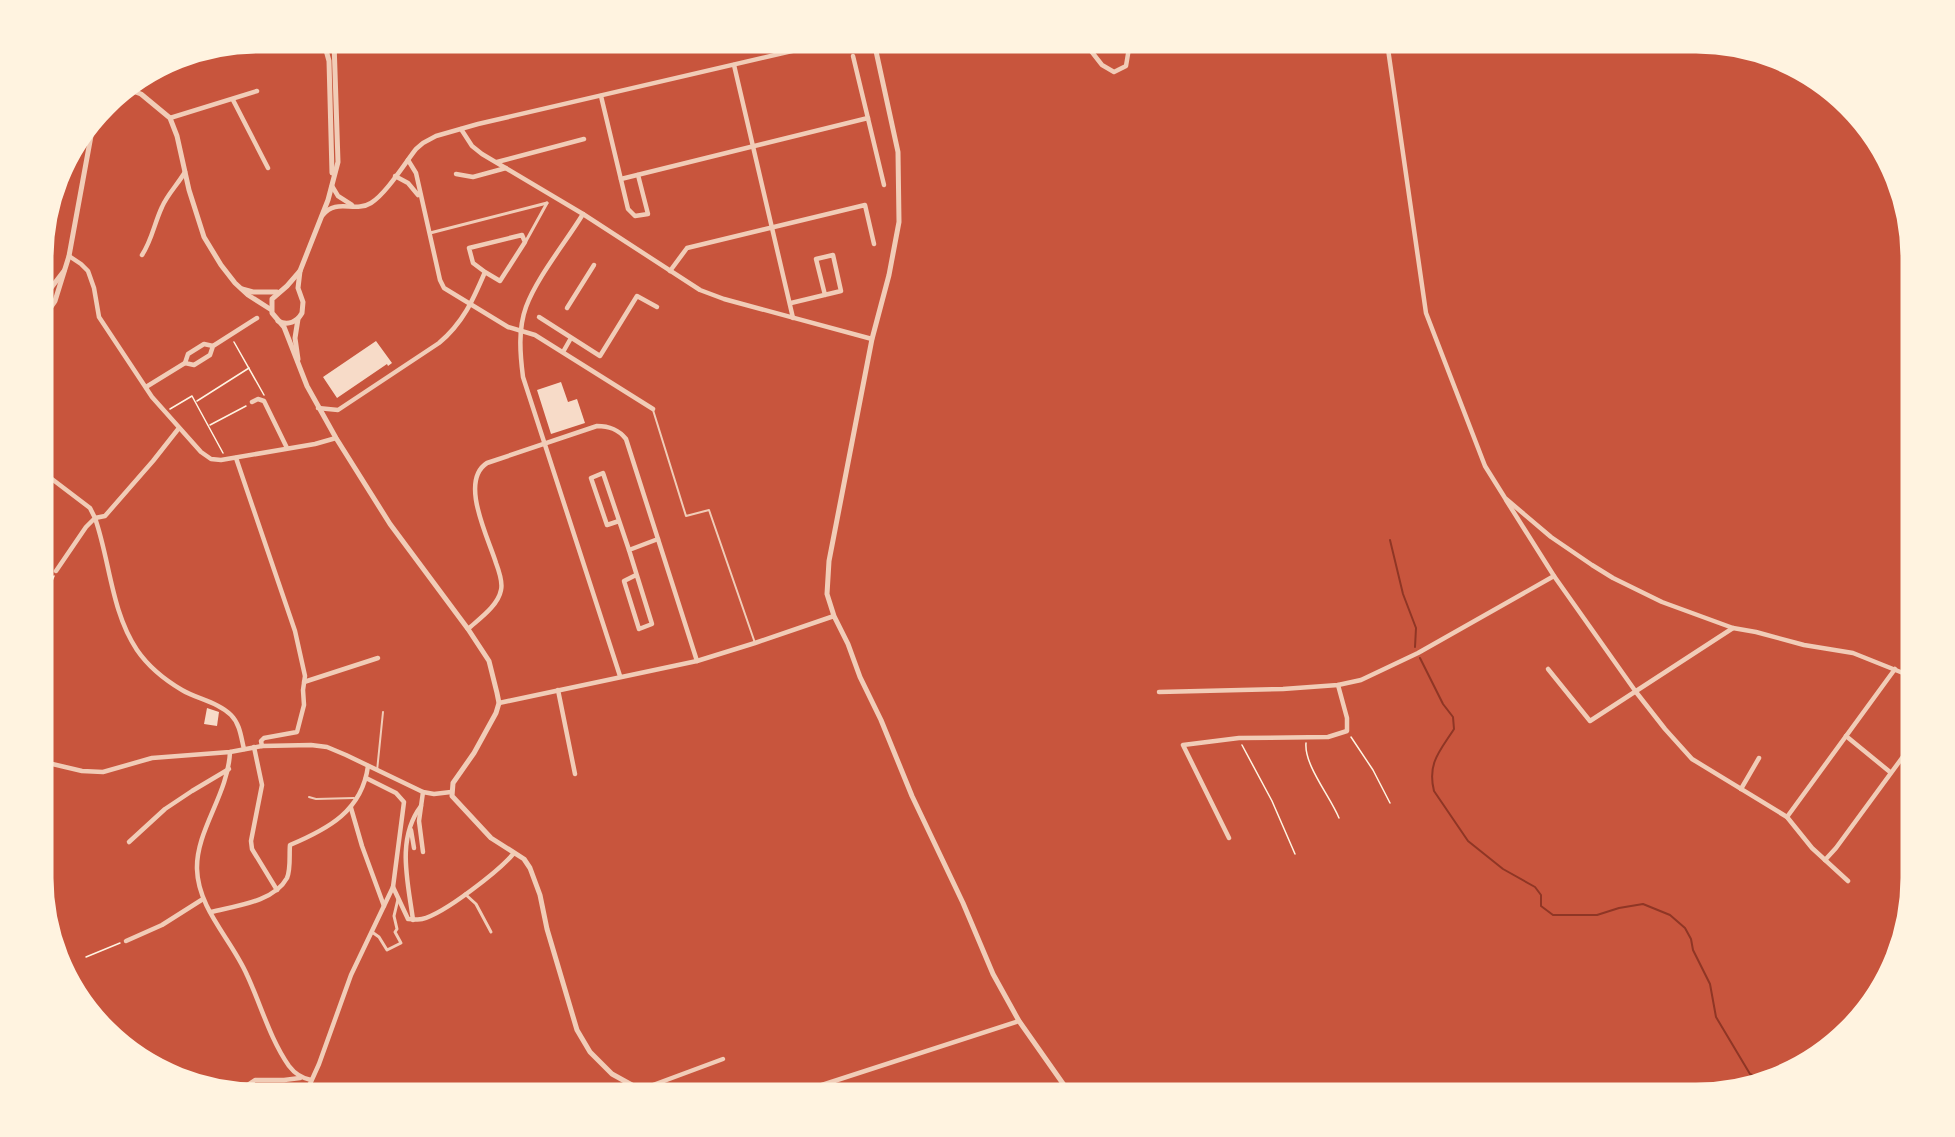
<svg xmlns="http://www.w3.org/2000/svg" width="1955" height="1137" font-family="Montserrat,sans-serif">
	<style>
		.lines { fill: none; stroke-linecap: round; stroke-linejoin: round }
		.stream { stroke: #8f3625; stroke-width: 2 }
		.building { fill: #f7dbc8 }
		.path { stroke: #fff3e0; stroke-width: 1.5 }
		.service { stroke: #f1ccb7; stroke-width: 2 }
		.pedestrian { stroke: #f1ccb7; stroke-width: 3 }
		.minor { stroke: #f1ccb7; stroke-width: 4.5 }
		.tertiary { stroke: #f1ccb7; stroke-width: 5 }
		.rim { fill: none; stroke: #fff3e0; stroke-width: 3 }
	</style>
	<rect width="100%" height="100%" fill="#c8553d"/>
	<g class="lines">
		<g class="stream">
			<path d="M1390,540L1403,594L1416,628L1415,647"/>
			<path d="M1420,658L1443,704L1453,717L1454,729C1440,751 1427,763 1434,791L1468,841L1503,869L1535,887L1541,895V906L1553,915H1597L1619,908L1643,904L1670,915L1685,928L1691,939L1693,950L1710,984L1716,1017L1750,1074L1761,1079"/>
		</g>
	</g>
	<g class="building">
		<path d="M376,341L392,363L388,366L387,364L337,398L323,377Z"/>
		<path d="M561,382L568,402L577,399L585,423L551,434L537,390Z"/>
		<path d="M207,708L219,712L217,726L204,724Z"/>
	</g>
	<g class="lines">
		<g class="path">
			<path d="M234,342L264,395"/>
			<path d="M197,401L249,368"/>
			<path d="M170,409L192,396L223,453"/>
			<path d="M210,425L246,406"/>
			<path d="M44,600L54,576"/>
			<path d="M1351,737L1373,770L1390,803"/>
			<path d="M1306,743C1304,765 1330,796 1339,818"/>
			<path d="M1242,745L1272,801L1295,854"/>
			<path d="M86,957L120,943"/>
		</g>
		<g class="service">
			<path d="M653,410L686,516L709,510L755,643"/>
			<path d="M377,771L383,712"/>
			<path d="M309,797L316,799L354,798"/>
		</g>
		<g class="pedestrian">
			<path d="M430,233L547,203"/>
			<path d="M526,241L547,203"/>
			<path d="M465,894L476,904L491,932"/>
			<path d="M372,932L379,937L387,950L401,943L395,932L397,929L394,916L398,899"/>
		</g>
		<g class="minor">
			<path d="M1084,42L1102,65L1114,72L1126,66L1130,42"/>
			<path d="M1387,42L1426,313L1485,466L1505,498L1551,537L1592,565L1613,578L1662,602L1733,628L1756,632L1804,645L1853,653L1913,677"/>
			<path d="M853,56L884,185"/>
			<path d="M734,65L793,318"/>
			<path d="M601,96L628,209L635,216L648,214L638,175"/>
			<path d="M233,100L268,168"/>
			<path d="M170,118L257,91"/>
			<path d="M461,129L472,146L482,154L583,214L700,290L724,299L872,339"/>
			<path d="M408,160L416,173L440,280L444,288L508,327L535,335L653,409"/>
			<path d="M497,162L584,139"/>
			<path d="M456,174L473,177L506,168"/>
			<path d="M395,176L408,183L418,195"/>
			<path d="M621,179L868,118"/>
			<path d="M332,186L338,196L352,205"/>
			<path d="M583,214C566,242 537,277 526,307C518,329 520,354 523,377L620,676"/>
			<path d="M323,215C336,198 355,213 371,203C386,194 405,163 416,149L423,143L436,136L478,124L831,42"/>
			<path d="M142,255C152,240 154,224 162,207C167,195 178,184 185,172"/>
			<path d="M69,256L81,264L88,271L94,288L99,317L152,397L201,452L211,459L221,460L315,444L336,438"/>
			<path d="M670,271L687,248L865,205L874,244"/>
			<path d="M791,303L841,291L833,255L816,259L825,295"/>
			<path d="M567,308L594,265"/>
			<path d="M539,317L600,356L637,296L657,307"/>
			<path d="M213,346L204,344L188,354L185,363L194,365L210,355L213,346L257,318"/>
			<path d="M563,352L571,338"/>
			<path d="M146,387L185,363"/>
			<path d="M252,402L258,399L264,401L287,448"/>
			<path d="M318,408L338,410L439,343C463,323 473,300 485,272L500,281L525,242L522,235L469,248L473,263L485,272"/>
			<path d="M179,428L153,461L105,516L95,518C110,561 111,611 137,650C148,666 165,680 182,690C197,699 218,702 231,715C240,724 241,737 244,749"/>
			<path d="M236,458L295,631L305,676L303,690L304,705L297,732L264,738L261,741L262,746"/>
			<path d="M44,473L90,508L95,518L86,527L56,571"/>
			<path d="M1506,500L1554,576L1636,692L1665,729L1692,759L1787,817L1812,848L1848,881"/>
			<path d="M619,521L607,525L591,478L603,473L629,550"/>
			<path d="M636,575L624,581L639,629L652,624L629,550L658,539"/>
			<path d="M468,629C479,619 498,606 501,590C503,582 499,571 496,563C488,537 459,481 487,463L597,426C609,426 618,429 626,439L697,661"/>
			<path d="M1548,669L1590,721L1733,628"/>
			<path d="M304,682L378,658"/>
			<path d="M558,690L575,774"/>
			<path d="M1159,692L1283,689L1338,685L1361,680L1418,653L1554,576"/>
			<path d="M499,703L697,661L755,643L834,616"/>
			<path d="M1846,736L1890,772"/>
			<path d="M254,747L262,785L251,841L252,849L277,890"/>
			<path d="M230,752C228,795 196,830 197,869C198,909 232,940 247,975C261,1005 270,1039 289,1066C295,1074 301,1078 311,1080"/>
			<path d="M44,762L82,771L103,772L152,758L230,752L262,746L311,745L327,747L346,755L423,792L434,794L451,792"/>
			<path d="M1741,789L1759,758"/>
			<path d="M351,808L362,846L384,906"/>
			<path d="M1787,817L1895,669"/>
			<path d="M411,830L414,848"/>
			<path d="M1229,838L1183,745L1239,738L1328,737L1347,731V718L1338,685"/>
			<path d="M129,842L165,809L192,791L229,769"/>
			<path d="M423,852L419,821L423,792"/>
			<path d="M1825,860L1836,848L1913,743"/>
			<path d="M393,887L408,919C413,919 418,920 422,919C444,914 500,870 514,853"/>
			<path d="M211,912C235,906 274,902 287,878C291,869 289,854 290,845C328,829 362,811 368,766"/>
			<path d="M413,920C408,882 396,839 421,806"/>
			<path d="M126,941L162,925L203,899"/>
			<path d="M240,1090L255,1080H284L300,1078"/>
			<path d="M647,1094L653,1085L723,1059"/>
			<path d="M305,1095L319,1064L351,975L393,887L404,802L396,793L366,778"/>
			<path d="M791,1095L1019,1021"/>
		</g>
		<g class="tertiary">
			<path d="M321,42L326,50L329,61L332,173"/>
			<path d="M874,42L898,152L899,222L889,275L872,339L829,561L827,594L834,616L848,644L860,677L881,720L912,796L963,903L993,974L1019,1021L1071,1095"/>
			<path d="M127,89L141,94L170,118L177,136L189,190L204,237L221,265L235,283L248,295L270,309"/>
			<path d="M300,271L287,286L272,299V313L284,327L307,386L336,438L390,524L468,629L489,661L497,693L499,703L496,713L474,753L453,783L452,796L491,838L524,859L530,868L540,895L547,929L577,1030L590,1052L612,1074L650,1095"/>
			<path d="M242,289L253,292H277"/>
			<path d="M44,297L64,271"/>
			<path d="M44,317L55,301L69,256L93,125"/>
			<path d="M278,321C288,326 297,322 302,313L303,302L298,288L300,271L328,200L338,162L334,42"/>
			<path d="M298,359L295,338L298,319"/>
		</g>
	</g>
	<path d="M0 0H1955V1137H0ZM258 52H1696A206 206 0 0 1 1902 258V878A206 206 0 0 1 1696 1084H258A206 206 0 0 1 52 878V258A206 206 0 0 1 258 52Z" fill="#fff3e0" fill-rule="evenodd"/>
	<path class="rim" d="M258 52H1696A206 206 0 0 1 1902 258V878A206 206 0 0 1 1696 1084H258A206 206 0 0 1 52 878V258A206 206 0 0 1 258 52Z"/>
</svg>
